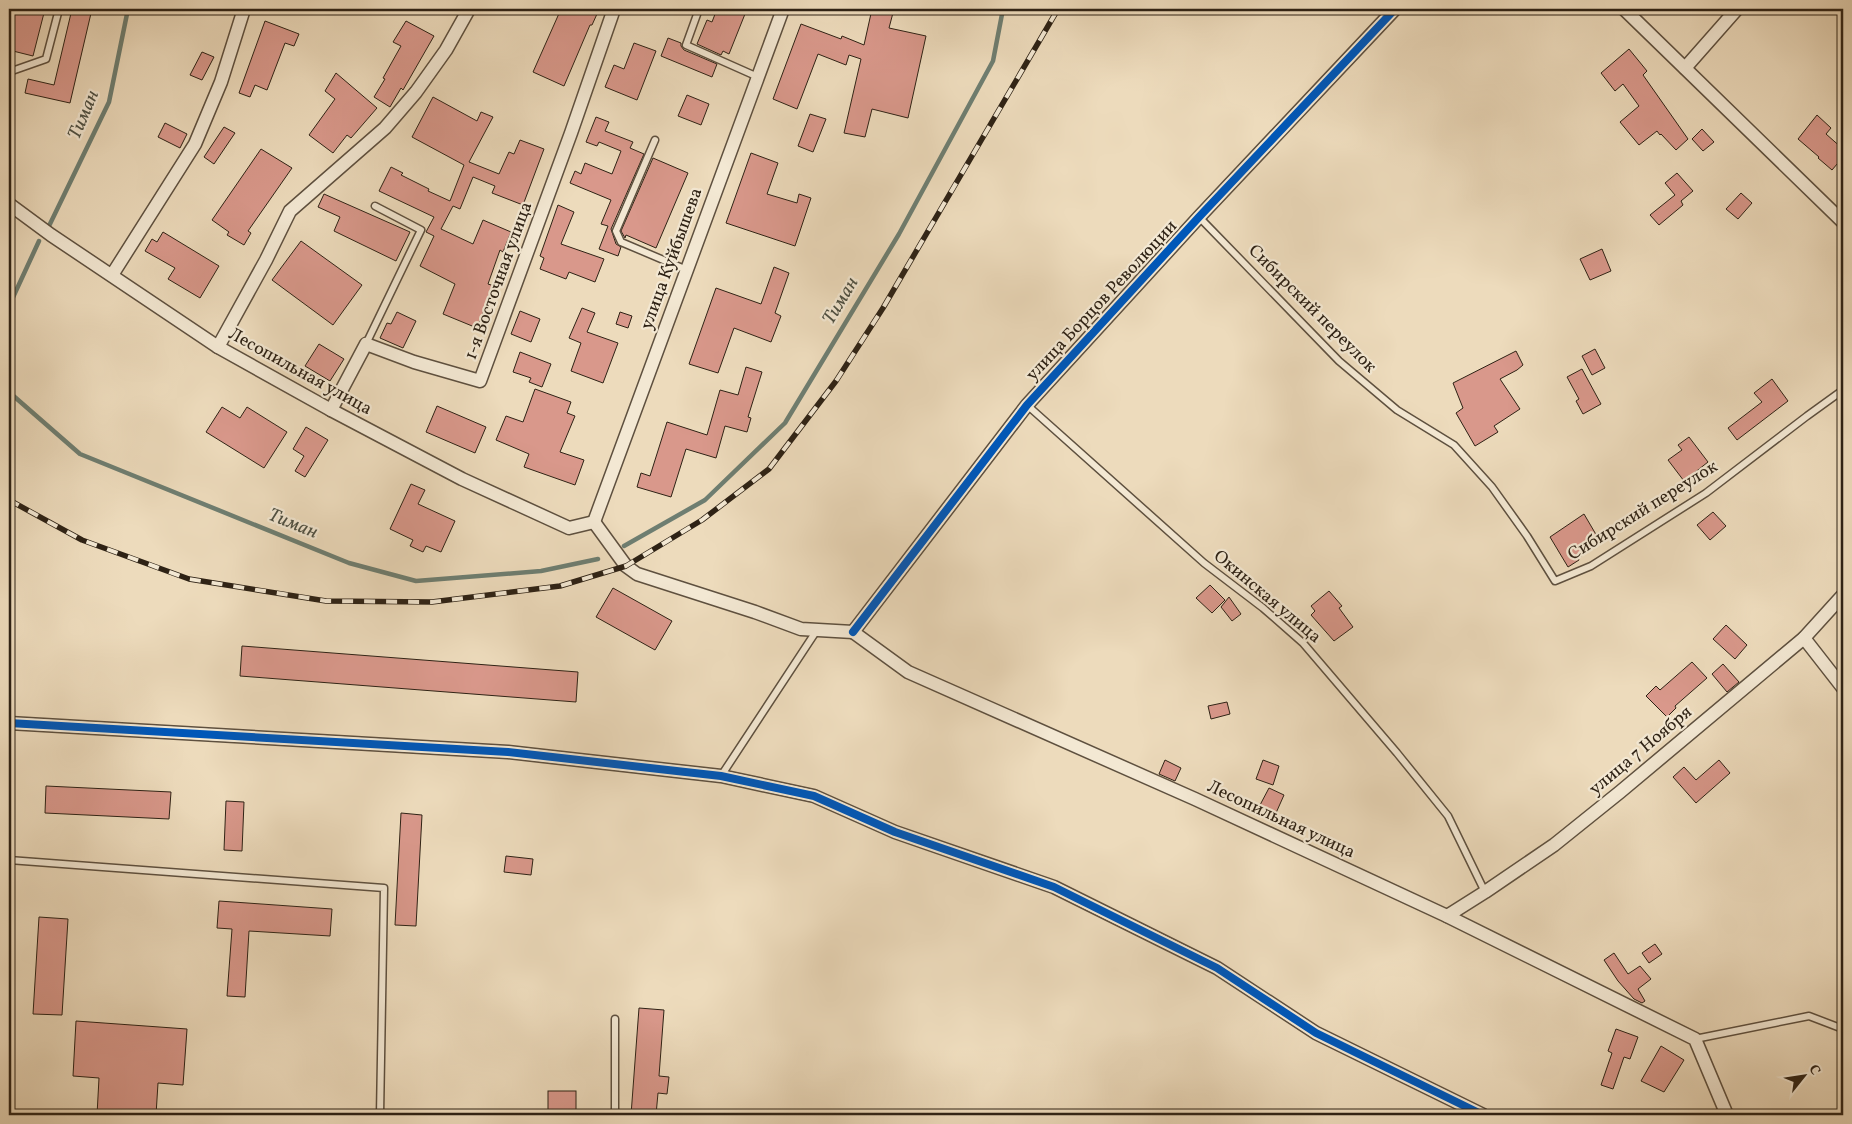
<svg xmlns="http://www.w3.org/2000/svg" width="1852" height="1124" font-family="Vollkorn,serif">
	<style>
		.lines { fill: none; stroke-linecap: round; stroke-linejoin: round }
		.stream { stroke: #6e7e71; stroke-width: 4.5 }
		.building { fill: #d9988b; stroke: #2e2215 }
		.lane-casing { stroke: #5e503f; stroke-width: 9 }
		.street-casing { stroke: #5e503f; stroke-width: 15 }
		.lane { stroke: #f3e8d3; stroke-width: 6 }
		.street { stroke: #f3e8d3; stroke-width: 12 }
		.rail-casing { stroke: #2e2215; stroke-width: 5.5 }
		.rail { stroke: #f3e8d3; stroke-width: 4; stroke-dasharray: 11; stroke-linecap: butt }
		.cycleway-casing { stroke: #f3e8d3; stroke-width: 11 }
		.cycleway { stroke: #0057b8; stroke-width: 8 }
		.labels { text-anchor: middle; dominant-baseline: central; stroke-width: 4.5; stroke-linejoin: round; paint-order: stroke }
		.street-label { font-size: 18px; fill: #2e2215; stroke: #f3e8d3 }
		.water-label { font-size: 19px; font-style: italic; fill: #4e5043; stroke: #f3e8d3 }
	</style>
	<rect width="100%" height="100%" fill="#eddbbc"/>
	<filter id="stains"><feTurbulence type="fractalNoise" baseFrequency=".004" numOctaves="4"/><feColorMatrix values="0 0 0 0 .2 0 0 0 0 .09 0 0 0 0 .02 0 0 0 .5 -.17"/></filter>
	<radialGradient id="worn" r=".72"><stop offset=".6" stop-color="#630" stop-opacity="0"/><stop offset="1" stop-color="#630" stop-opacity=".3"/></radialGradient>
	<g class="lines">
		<g class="stream">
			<path d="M49,226L109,102L128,9"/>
			<path d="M9,306L39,241"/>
			<path d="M9,392L80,454L349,563L416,581L541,571L598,559"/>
			<path d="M624,546L705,500L785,423L899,234L993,61L1003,9"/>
		</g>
	</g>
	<g class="building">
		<path d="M9,9H45L33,56L9,50Z"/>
		<path d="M72,9H92L70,103L25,93L28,79L54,85Z"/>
		<path d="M561,9H584L597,14L592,25H590L564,86L533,72Z"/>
		<path d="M717,9H747L729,54L723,51L721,55L697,44L707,20L712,22Z"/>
		<path d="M872,9H894L889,28L926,36L908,118L872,109L865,137L844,133L861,59L849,55L846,65L818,54L797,109L773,99L801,24L841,39L842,36L864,45Z"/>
		<path d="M265,21L299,34L294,46L285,43L267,90L255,85L250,97L239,93Z"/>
		<path d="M406,21L434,36L403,90L401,88L390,107L374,97L385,79L383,78L401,46L393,42Z"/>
		<path d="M668,38L681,43V46L684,50L717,64L712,77L661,56Z"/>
		<path d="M634,43L656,51L637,100L605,87L614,65L624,69Z"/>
		<path d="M1629,49L1647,71L1643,75L1688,139L1676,150L1661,134L1660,135L1657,131L1639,145L1620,122L1639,106L1623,84L1615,91L1601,73Z"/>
		<path d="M202,52L214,57L202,80L190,75Z"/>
		<path d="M336,73L377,108L351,138L347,135L333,153L309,135L335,99L325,91Z"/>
		<path d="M687,95L709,104L701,125L678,116Z"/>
		<path d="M433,97L477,121L481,112L493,117L469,162L499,174L509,152L514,154L520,140L544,149L523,205L492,193L495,186L473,177L460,209L453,206L441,229L473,244L483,220L511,232L503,252L500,250L488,284L494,286L477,328L443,314L455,284L420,266L434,236L426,232L434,217L379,191L391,167L403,173L401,175L429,189L428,191L450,201L464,165L412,137Z"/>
		<path d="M810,114L826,119L813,152L798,146Z"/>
		<path d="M1817,115L1831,128L1826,134L1843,149V157L1832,170L1818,158L1819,157L1798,139Z"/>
		<path d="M596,117L609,122L605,131L633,142L630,148L644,154L611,229L616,244L621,247L618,256L599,249L608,226L601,224L611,200L570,183L575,171L581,174L585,163L612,174L621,151L599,142L597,146L586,142Z"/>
		<path d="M165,123L187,134L180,148L158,137Z"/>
		<path d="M224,127L235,133L214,164L204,157Z"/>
		<path d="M1702,129L1714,142L1703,151L1692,139Z"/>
		<path d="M261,149L292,168L248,231L251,233L244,245L227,235L229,232L212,220Z"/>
		<path d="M751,153L778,163L767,194L797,203L799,194L811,198L795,246L726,223Z"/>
		<path d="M653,158L688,173L656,248L626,235L625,238L621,231Z"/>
		<path d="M1677,173L1693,191L1681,201L1683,205L1659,225L1650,215L1675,195L1665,183Z"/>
		<path d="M1741,193L1752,203L1738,219L1726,209Z"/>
		<path d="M324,194L410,232L396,261L334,231L340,217L318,207Z"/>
		<path d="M558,205L574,212L561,244L604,259L595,282L569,272L566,279L540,269L544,258L540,256Z"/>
		<path d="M163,232L219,266L200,298L168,279L175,268L145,251L152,239L157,242Z"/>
		<path d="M301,241L362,285L333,325L272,280Z"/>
		<path d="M1602,249L1611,271L1590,280L1580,259Z"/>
		<path d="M774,267L789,273L775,313L781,316L771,342L734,328L718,373L689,364L716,288L761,304Z"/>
		<path d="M582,308L595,313L587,332L618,343L603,383L571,371L581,343L569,338Z"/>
		<path d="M520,311L540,319L531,342L511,334Z"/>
		<path d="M397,312L416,321L403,348L380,338L387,323L391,324Z"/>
		<path d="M620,312L632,316L628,328L616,324Z"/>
		<path d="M319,344L344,359L330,381L305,366Z"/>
		<path d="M1595,349L1605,368L1592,375L1582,356Z"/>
		<path d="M1516,351L1523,365L1517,370L1500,379L1520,409L1494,426L1498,432L1475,446L1456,413L1463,408L1453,383Z"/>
		<path d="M520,352L551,364L542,387L529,382L531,378L513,372Z"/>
		<path d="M746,367L762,372L748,417L751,418L747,432L725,426L716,458L686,449L671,497L637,487L641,473L650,476L667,422L707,435L720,390L738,395Z"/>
		<path d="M1582,369L1601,404L1583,414L1576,401L1579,399L1567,377Z"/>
		<path d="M1772,379L1788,401L1737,440L1728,428L1762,402L1754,393Z"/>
		<path d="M535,389L571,402L567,413L575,416L560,452L584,460L575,485L524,467L529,454L496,440L506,416L523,422Z"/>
		<path d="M437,406L486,427L475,453L426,432Z"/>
		<path d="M222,407L240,418L247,407L287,432L264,468L206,432Z"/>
		<path d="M306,427L328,440L305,477L295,471L304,456L293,449Z"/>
		<path d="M1689,437L1708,462L1684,481L1668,460L1682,450L1678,445Z"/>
		<path d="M411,484L425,490L418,504L455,521L441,552L426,546L423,552L410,546L413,540L390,529Z"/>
		<path d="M1713,512L1726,526L1710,540L1697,525Z"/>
		<path d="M1584,514L1601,543L1578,558L1579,560L1568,567L1550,537Z"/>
		<path d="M1210,585L1225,600L1212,613L1196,598Z"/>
		<path d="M613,588L672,621L655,650L596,617Z"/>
		<path d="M1329,591L1342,606L1339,608L1353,627L1334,641L1311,615L1315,611L1311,606Z"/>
		<path d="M1229,597L1241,614L1232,621L1221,607Z"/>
		<path d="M1726,625L1747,645L1735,659L1713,639Z"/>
		<path d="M242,646L578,672L576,702L240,676Z"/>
		<path d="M1692,662L1707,678L1675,706L1676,708L1667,717L1646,696L1656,686L1660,690Z"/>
		<path d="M1723,664L1739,682L1727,692L1712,674Z"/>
		<path d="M1227,702L1230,714L1211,719L1208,706Z"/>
		<path d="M1165,760L1181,768L1175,781L1159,774Z"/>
		<path d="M1263,760L1279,766L1273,785L1256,779Z"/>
		<path d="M1719,760L1730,773L1696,803L1673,777L1684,767L1696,780Z"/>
		<path d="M46,786L171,792L169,819L45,813Z"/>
		<path d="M1269,788L1284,795L1276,813L1260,805Z"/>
		<path d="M226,801L244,802L242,851L224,850Z"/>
		<path d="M401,813L422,815L416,926L395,925Z"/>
		<path d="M506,856L533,859L531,875L504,872Z"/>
		<path d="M219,901L332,909L330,936L249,931L245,997L227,996L232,929L217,928Z"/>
		<path d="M39,917L68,919L62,1015L33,1014Z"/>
		<path d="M1655,944L1662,954L1649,963L1642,953Z"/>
		<path d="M1614,953L1628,974L1640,966L1651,979L1638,989L1645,1001L1642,1003L1634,999L1618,981L1604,960Z"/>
		<path d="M639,1008L664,1010L659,1076L669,1077L667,1094L658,1093L656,1115H631Z"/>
		<path d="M76,1021L187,1029L183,1085L158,1083L156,1115H97L99,1078L73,1076Z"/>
		<path d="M1616,1029L1638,1037L1630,1059L1624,1057L1613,1089L1601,1085L1612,1053L1608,1051Z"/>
		<path d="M1661,1046L1684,1060L1664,1092L1641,1081Z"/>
		<rect x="548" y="1091" width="28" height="24"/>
	</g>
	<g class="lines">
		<g class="lane-casing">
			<g id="lane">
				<path d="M699,9L686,45L758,77"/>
				<path d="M9,72L46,59L59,9"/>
				<path d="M655,140L616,231L621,242L687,270"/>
				<path d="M1199,217L1339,361L1397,410L1454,445L1492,487L1527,536L1555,581L1591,566L1706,493L1807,416L1843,390"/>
				<path d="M366,344L421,230L375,206"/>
				<path d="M1027,405L1204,563L1263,608L1303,643L1397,753L1448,816L1485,892"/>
				<path d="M721,776L817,630"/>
				<path d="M9,860L384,888L380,1115"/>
				<path d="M1695,1039L1809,1016L1843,1029"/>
				<path d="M615,1115V1019"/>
			</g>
		</g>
		<g class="street-casing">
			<g id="street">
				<path d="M1624,9L1843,222"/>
				<path d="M1685,68L1737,9"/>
				<path d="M9,204L51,235L218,347L331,410L462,479L569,528L594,522"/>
				<path d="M112,275L195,144L221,82L244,9"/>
				<path d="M218,347L266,260L290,211L385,128L416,92L446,50L469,9"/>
				<path d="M331,410L366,344L414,362L480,381L571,133L614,9"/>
				<path d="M594,522L783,9"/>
				<path d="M594,522L626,566L637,574L755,612L801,629L853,632"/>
				<path d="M853,632L908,672L1195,799L1447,916L1695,1039L1727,1115"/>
				<path d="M853,632L1027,405L1199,217L1395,9"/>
				<path d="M1804,638L1843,688"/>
				<path d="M9,723L508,752L721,776L814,796L895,832L1054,887L1217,968L1316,1033L1483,1115"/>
				<path d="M1447,916L1485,892L1554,845L1620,792L1804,638L1843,595"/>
			</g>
		</g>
		<use href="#lane" class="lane"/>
		<use href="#street" class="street"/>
		<g class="rail-casing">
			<path id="rail" d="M9,500L82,540L189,579L326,601L432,602L560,586L626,566L702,520L769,469L836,381L883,308L1058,9"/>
		</g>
		<use href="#rail" class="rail"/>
		<g class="cycleway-casing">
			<g id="cycleway">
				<path d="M853,632L1027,405L1199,217L1395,9"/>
				<path d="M9,723L508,752L721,776L814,796L895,832L1054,887L1217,968L1316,1033L1483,1115"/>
			</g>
		</g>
		<use href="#cycleway" class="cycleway"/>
	</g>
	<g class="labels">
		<g class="street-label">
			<text transform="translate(672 259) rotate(-70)">улица Куйбышева</text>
			<text transform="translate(499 281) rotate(-70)">1-я Восточная улица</text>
			<text transform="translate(1102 301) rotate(-47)">улица Борцов Революции</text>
			<text transform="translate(1312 309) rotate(45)">Сибирский переулок</text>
			<text transform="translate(300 372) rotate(29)">Лесопильная улица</text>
			<text transform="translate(1643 511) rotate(-32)">Сибирский переулок</text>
			<text transform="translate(1267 597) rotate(40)">Окинская улица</text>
			<text transform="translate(1641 751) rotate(-40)">улица 7 Ноября</text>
			<text transform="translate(1281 820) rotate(25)">Лесопильная улица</text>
		</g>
		<g class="water-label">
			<text transform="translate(84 115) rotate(-67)">Тиман</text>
			<text transform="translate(841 301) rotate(-59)">Тиман</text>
			<text transform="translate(293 524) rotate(22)">Тиман</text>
		</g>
	</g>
	<rect width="1852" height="1124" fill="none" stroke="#eddbbc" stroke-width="30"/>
	<rect x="10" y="10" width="1832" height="1104" fill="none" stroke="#2e2215" stroke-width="2.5"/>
	<rect x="15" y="15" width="1822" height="1094" fill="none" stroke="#2e2215"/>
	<g transform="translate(1804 1076) rotate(60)" stroke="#f3e8d3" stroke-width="4" paint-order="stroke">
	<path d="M0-4L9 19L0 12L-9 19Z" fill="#2e2215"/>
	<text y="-8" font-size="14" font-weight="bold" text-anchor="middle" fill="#2e2215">С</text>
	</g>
	<rect width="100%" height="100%" filter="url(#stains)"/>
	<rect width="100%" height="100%" fill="url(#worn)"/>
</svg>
